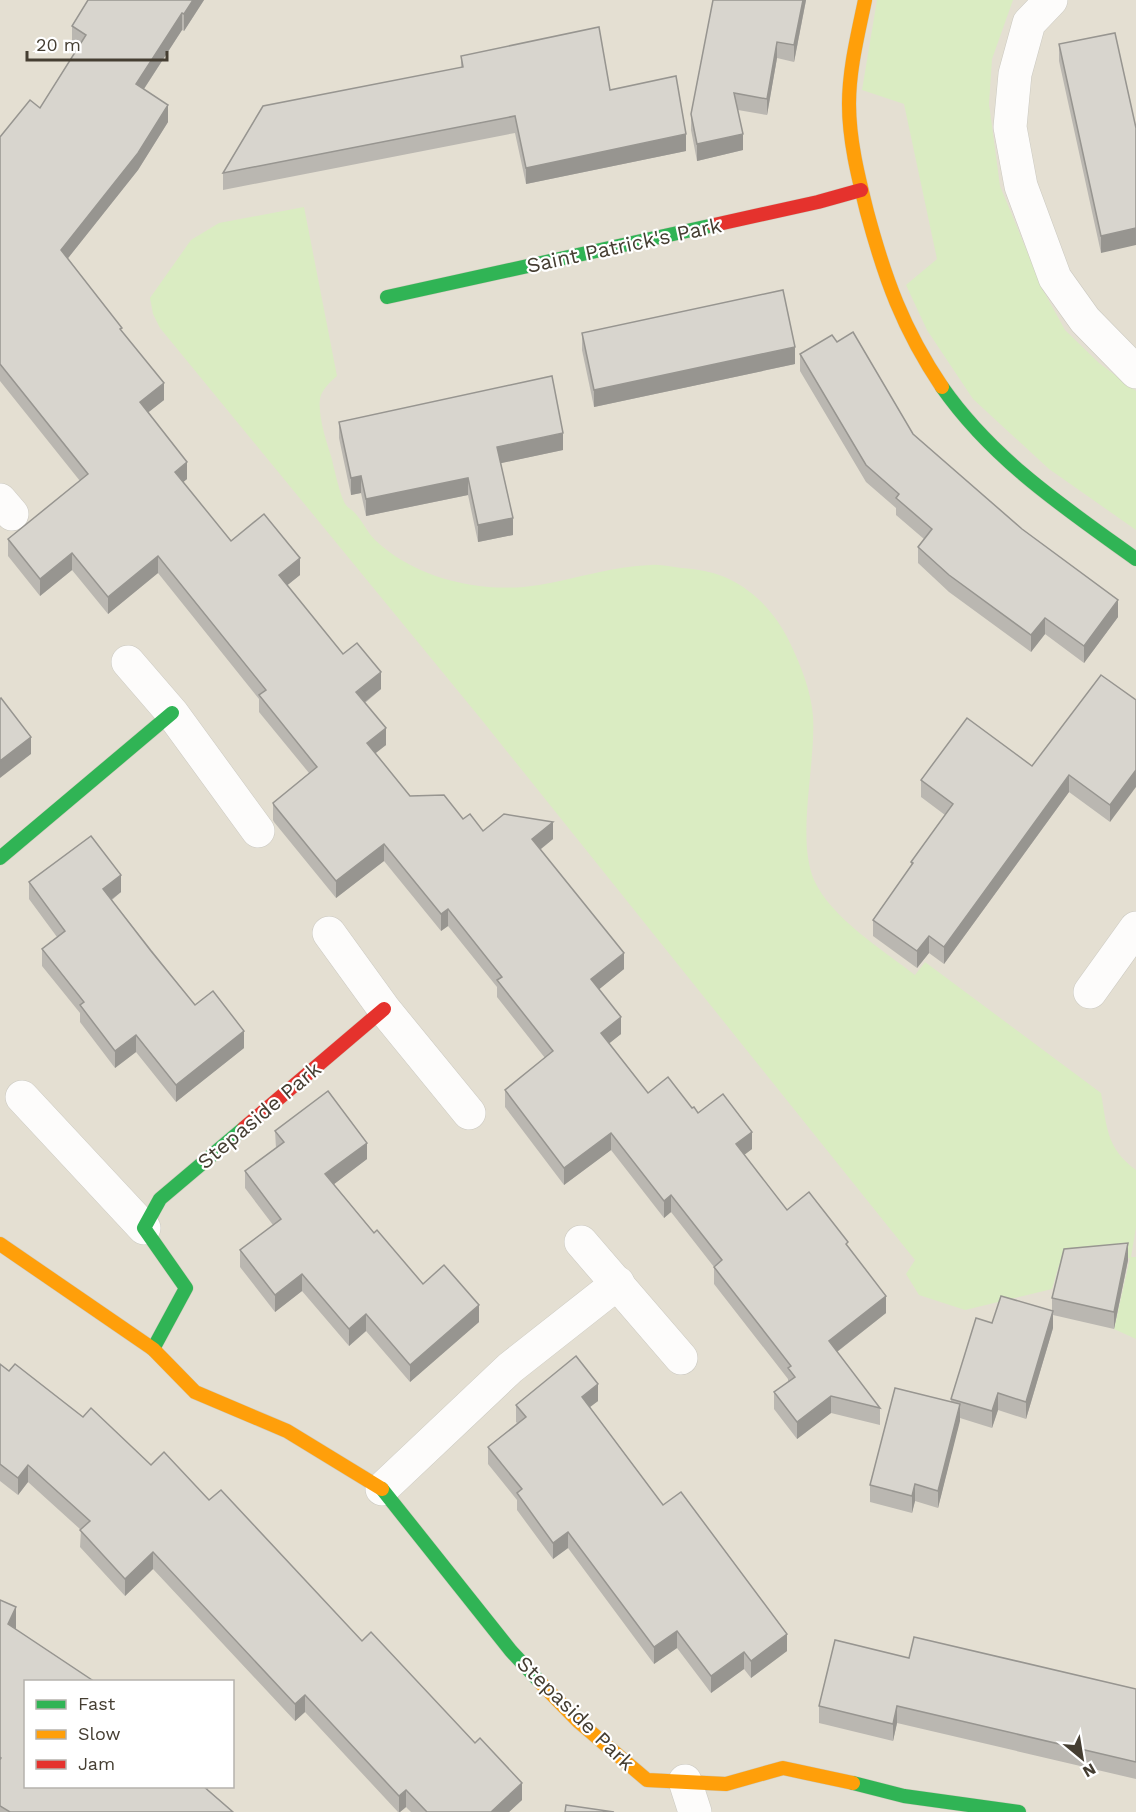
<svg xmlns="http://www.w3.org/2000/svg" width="1136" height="1812" font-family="'Work Sans',sans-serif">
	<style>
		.residential { fill: #e4dfd2; fill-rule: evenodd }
		.green { fill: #daecc2 }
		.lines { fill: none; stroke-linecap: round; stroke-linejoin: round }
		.street-casing { stroke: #cbc9c1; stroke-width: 34 }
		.fast-casing { stroke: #cfcbbc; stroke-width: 15 }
		.slow-casing { stroke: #cfcbbc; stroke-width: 15 }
		.jam-casing { stroke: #cfcbbc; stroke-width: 15 }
		.street { stroke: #fdfcfb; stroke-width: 33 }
		.fast { stroke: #30b455; stroke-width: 14 }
		.slow { stroke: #ff9f0a; stroke-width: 14 }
		.jam { stroke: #e5322d; stroke-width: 14 }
		.wall { fill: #bab7b1 }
		.shaded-wall { fill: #979590 }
		.building { fill: #d8d5ce; stroke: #979590; stroke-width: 1.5 }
		.labels { text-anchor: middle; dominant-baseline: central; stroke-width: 4.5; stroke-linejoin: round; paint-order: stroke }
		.street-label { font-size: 21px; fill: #453e32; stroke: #fff }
	</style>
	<rect width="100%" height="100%" fill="#efede5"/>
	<path class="residential" d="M0,0H1136V1812H0ZM26,1682H232V1786H26Z"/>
	<g class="green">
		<path d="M877,0H1013L992,59L989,104L1000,186L1043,290L1065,330L1099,363L1136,391V530L1049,469L973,399L927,330L906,285L937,259L904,104L862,90Z"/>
		<path d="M304,207L337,376C331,381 324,388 321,395C316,410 326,441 331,456C334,467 340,497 346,505C348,508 351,509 354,512C362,520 367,532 375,540C417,580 484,594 539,585C576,579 612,566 651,565C661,564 671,567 681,568C698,569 716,572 731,580C757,593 778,617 790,643C801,666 811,691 813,716C816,764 796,838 814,880C831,918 883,950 915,975L925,962L1101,1093C1107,1127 1106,1148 1136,1170V1227L1131,1257H1136V1339L1114,1329L1130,1258L1059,1265L1052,1289L965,1310L919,1295L906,1274L915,1260L481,719L160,328L153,314L150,298L191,240L219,223Z"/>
	</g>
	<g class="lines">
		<g class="street-casing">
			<g id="street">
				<path d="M1051,0L1029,23L1015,74L1010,127L1021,186L1055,278L1085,320L1136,372"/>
				<path d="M0,500L12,514"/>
				<path d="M128,662L172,713L258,831"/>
				<path d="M329,933L384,1009L469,1113"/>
				<path d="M1090,992L1136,928"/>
				<path d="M22,1097L144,1228"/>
				<path d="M581,1242L681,1358"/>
				<path d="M382,1489L510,1368L618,1283"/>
				<path d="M685,1781L695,1812"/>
			</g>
		</g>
		<g class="fast-casing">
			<g id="fast">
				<path d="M387,297L714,225"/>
				<path d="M942,387C993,460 1065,508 1136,559"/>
				<path d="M0,858L172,713"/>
				<path d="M153,1349L186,1288L144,1228L160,1199L244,1128"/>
				<path d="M382,1489L511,1651L540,1682"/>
				<path d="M853,1783L904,1796L1019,1812"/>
			</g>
		</g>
		<g class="slow-casing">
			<g id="slow">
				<path d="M865,0C858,34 849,69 849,104C849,140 858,176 867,212C885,279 903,329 942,387"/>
				<path d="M0,1244L153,1349L195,1392L287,1431L382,1489"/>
				<path d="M540,1682L579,1722L647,1780L726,1784L783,1768L853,1783"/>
			</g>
		</g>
		<g class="jam-casing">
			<g id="jam">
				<path d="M714,225L818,202L861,190"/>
				<path d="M244,1128L384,1009"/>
			</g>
		</g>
		<use href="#street" class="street"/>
		<use href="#fast" class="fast"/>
		<use href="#slow" class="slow"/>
		<use href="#jam" class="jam"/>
	</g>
	<g class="wall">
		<path d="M88,0H204L184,31L182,30L144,89L168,122L138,170L68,258L122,331L164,400L148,412L187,479L183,482L231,541L300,575L287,585L343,654L381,689L365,703L386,745L375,753L410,796L463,819L483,831L553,839L540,850L624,969L599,989L621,1034L609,1043L648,1093L692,1108L752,1149L744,1155L787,1210L848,1248L886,1313L837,1352L880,1408V1425L831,1413L797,1439L774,1409V1392L788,1382V1379L714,1284V1267L671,1212L664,1218L611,1150L564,1185L505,1107V1090L545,1058L497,997V987L448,926L441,931L384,861L336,898L274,822L273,820V803L309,773L259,712V699L158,573L108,614L72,570L40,596L8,556V539L80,481L0,381V137L40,108L78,47L72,43V26Z"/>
		<path d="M713,0H806L794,62L777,58L767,115L738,110L743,150L697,161L691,130V114Z"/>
		<path d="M1115,33L1101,253L1059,61V44Z"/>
		<path d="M461,56L610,90L686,151L526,184L515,133L223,190V173L461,67Z"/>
		<path d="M582,333L795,364L594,407L582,350Z"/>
		<path d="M837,342L913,434L1118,617L1084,663L1045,634L1031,652L949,592L918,563V547L924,539L896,515V508L866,482L800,371V354Z"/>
		<path d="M339,422L563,450L501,463L513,535L478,542L468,495L366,516L361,493L351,495L339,438Z"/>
		<path d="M1136,700L1110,822L1069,792L944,964L929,953L917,968L873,936V920L911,866V862L945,815L921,797V780L1032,766Z"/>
		<path d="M29,882L121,892L112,900L195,1005L244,1048L176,1102L136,1052L115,1068L80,1022V1013L42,966V949L57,937L29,899Z"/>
		<path d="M275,1131L367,1159L334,1184L374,1233L423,1284L479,1322L410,1382L366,1331L349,1346L302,1291L275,1312L240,1267V1250L273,1225L245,1188V1171L276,1148Z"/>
		<path d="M1128,1260L1114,1329L1053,1315V1328L1026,1419L998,1410L992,1428L960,1418L938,1508L915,1501L912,1513L870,1502V1485L951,1402V1399L992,1323L1052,1311V1298Z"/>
		<path d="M0,1364L9,1371L83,1417L151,1465L209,1500L362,1641L522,1800L509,1812H411L406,1807L400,1812H398L305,1712L295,1721L153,1569L125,1596L80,1547L81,1530L28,1482L18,1495L0,1481Z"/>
		<path d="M598,1401L590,1407L663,1505L787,1651L751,1678L744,1669L711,1693L677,1648L654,1664L568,1548L553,1559L517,1510V1500L488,1464V1447L517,1423L516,1422V1405Z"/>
		<path d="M0,1600L16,1629L208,1786V1790L233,1812H0Z"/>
		<path d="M909,1658L1136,1689V1779L897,1723L893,1741L819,1723V1706Z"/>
	</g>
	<g class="shaded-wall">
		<path d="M193,0H204L184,31V14Z"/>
		<path d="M803,0H806L794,62V45Z"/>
		<path d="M182,13V30L136,101V84Z"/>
		<path d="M777,42V58L767,115V99Z"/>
		<path d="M168,105V122L138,170L61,267V250Z"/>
		<path d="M686,134V151L526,184V168Z"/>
		<path d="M743,134V150L697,161V144Z"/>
		<path d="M1136,228V245L1101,253V236Z"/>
		<path d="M795,347V364L594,407V390Z"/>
		<path d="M164,383V400L140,419V402Z"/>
		<path d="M563,433V450L497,464V447Z"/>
		<path d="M187,462V479L175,489V472Z"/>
		<path d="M361,476V493L351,495V478Z"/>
		<path d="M468,478V495L366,516V499Z"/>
		<path d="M513,518V535L478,542V525Z"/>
		<path d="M72,553V570L40,596V579Z"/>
		<path d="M158,556V573L108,614V597Z"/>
		<path d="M300,558V575L279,592V575Z"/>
		<path d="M1118,600V617L1084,663V646Z"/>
		<path d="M1045,618V634L1031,652V635Z"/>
		<path d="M381,672V689L356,709V692Z"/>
		<path d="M386,728V745L367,760V743Z"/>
		<path d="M31,737V754L0,778V761Z"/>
		<path d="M1136,770V787L1110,822V805Z"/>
		<path d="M1069,775V792L944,964V947Z"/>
		<path d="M553,822V839L532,856V839Z"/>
		<path d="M384,844V861L336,898V881Z"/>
		<path d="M121,875V892L103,906V889Z"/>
		<path d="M448,909V926L441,931V914Z"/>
		<path d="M929,936V953L917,968V951Z"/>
		<path d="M624,953V969L591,996V979Z"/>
		<path d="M621,1017V1034L601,1050V1033Z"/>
		<path d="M244,1031V1048L176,1102V1085Z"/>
		<path d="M136,1035V1052L115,1068V1051Z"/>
		<path d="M752,1132V1149L736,1161V1144Z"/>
		<path d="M611,1133V1150L564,1185V1168Z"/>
		<path d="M367,1143V1159L325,1191V1174Z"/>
		<path d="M671,1195V1212L664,1218V1201Z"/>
		<path d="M1128,1243V1260L1114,1329V1312Z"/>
		<path d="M302,1274V1291L275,1312V1295Z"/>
		<path d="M886,1296V1313L829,1358V1341Z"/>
		<path d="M479,1305V1322L410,1382V1365Z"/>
		<path d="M1053,1311V1328L1026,1419V1402Z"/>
		<path d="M366,1314V1331L349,1346V1329Z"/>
		<path d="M598,1384V1401L582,1413V1397Z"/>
		<path d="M998,1393V1410L992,1428V1411Z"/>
		<path d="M831,1396V1413L797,1439V1422Z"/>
		<path d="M960,1404V1421L938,1508V1491Z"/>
		<path d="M28,1465V1482L18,1495V1478Z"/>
		<path d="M915,1484V1501L912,1513V1496Z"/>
		<path d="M568,1532V1548L553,1559V1543Z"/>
		<path d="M153,1552V1569L125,1596V1579Z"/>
		<path d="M16,1607V1645L8,1624Z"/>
		<path d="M677,1631V1648L654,1664V1647Z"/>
		<path d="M787,1634V1651L751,1678V1661Z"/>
		<path d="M744,1652V1669L711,1693V1676Z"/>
		<path d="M305,1695V1712L295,1721V1704Z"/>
		<path d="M897,1706V1723L893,1741V1724Z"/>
		<path d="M522,1783V1800L509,1812H491Z"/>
		<path d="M406,1790V1807L400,1812H399V1796Z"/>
	</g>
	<g class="building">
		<path d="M88,0H193L184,14L182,13L136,84L168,105L138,153L61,250L122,328L120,329L164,383L140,402L187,462L175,472L231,541L264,514L300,558L279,575L343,654L357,643L381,672L356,692L386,728L367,743L410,796L444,795L463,819L470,814L483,831L504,814L553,822L532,839L624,953L591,979L621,1017L601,1033L648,1093L668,1077L692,1108L694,1107L698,1113L723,1094L752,1132L736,1144L787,1210L809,1192L848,1242L846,1244L886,1296L829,1341L880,1408L831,1396L797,1422L774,1392L795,1377L788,1368L791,1366L714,1267L722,1260L671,1195L664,1201L611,1133L564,1168L505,1090L553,1051L497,980L502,977L448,909L441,914L384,844L336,881L274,805L273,803L317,767L259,695L266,690L158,556L108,597L72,553L40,579L8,539L88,474L0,364V137L30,100L40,108L86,35L72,26Z"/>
		<path d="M713,0H803L794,45L777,42L767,99L734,93L743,134L697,144L691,114Z"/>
		<path d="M599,27L610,90L676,76L686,134L526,168L515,116L223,173L263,106L463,67L461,56Z"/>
		<path d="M1115,33L1136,128V228L1101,236L1059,44Z"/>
		<path d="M783,290L795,347L594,390L582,333Z"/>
		<path d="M853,332L913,434L1022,529L1118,600L1084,646L1045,618L1031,635L949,575L918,547L932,529L896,498L899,494L866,465L800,354L832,335L837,342Z"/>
		<path d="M552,376L563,433L497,447L513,518L478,525L468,478L366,499L361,476L351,478L339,422Z"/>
		<path d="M1101,675L1136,700V770L1110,805L1069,775L944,947L929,936L917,951L873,920L913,863L911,862L953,804L921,780L967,718L1032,766Z"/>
		<path d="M1,698L31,737L0,761V699Z"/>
		<path d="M91,836L121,875L103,889L151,951L195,1005L213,991L244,1031L176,1085L136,1035L115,1051L80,1005L84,1002L42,949L65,931L29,882Z"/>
		<path d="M328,1091L367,1143L325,1174L374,1233L377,1230L423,1284L444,1265L479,1305L410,1365L366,1314L349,1329L302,1274L275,1295L240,1250L281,1219L245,1171L284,1142L275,1131Z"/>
		<path d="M1128,1243L1114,1312L1052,1298L1064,1249Z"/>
		<path d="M1001,1296L1053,1311L1026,1402L998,1393L992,1411L951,1399L976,1318L992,1323Z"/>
		<path d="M576,1356L598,1384L582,1397L663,1505L681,1492L787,1634L751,1661L744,1652L711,1676L677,1631L654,1647L568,1532L553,1543L517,1493L522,1489L488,1447L526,1417L516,1405Z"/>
		<path d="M0,1364L9,1371L15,1364L83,1417L91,1408L151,1465L164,1452L209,1500L221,1490L362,1641L371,1632L475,1743L480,1738L522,1783L491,1812H427L406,1790L399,1796L305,1695L295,1704L153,1552L125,1579L80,1530L90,1521L28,1465L18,1478L0,1464Z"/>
		<path d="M895,1388L960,1404L938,1491L915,1484L912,1496L870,1485Z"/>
		<path d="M0,1600L16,1607L8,1624L95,1682H26V1786H203L233,1812H10L0,1806V1760L1,1758L0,1757Z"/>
		<path d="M914,1637L1136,1689V1762L897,1706L893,1724L819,1706L835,1640L909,1658Z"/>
		<path d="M566,1805L614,1812H565Z"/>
	</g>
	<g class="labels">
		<g class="street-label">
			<text transform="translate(624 245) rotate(-12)">Saint Patrick's Park</text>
			<text transform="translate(259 1115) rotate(-40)">Stepaside Park</text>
			<text transform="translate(576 1713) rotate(44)">Stepaside Park</text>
		</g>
	</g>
	<rect x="24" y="1680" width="210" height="108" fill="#ffffff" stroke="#b5b2ad" stroke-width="1.5"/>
	<rect x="36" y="1700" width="30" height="9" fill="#30b455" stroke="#b5b2ad" stroke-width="1.5"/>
	<text x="78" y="1710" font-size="18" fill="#453e32">Fast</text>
	<rect x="36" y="1730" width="30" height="9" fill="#ff9f0a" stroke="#b5b2ad" stroke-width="1.5"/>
	<text x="78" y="1740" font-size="18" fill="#453e32">Slow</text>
	<rect x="36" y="1760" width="30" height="9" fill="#e5322d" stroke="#b5b2ad" stroke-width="1.5"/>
	<text x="78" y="1770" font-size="18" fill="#453e32">Jam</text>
	<g transform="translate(1082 1758) rotate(150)" stroke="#ffffff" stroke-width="4.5" paint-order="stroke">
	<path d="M0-4.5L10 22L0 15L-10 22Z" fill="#453e32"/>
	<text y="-9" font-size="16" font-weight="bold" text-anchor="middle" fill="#453e32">N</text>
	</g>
	<path d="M27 51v9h140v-9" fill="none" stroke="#453e32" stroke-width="3"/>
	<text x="36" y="51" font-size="18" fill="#453e32" stroke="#ffffff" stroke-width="4.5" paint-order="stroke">20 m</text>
</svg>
